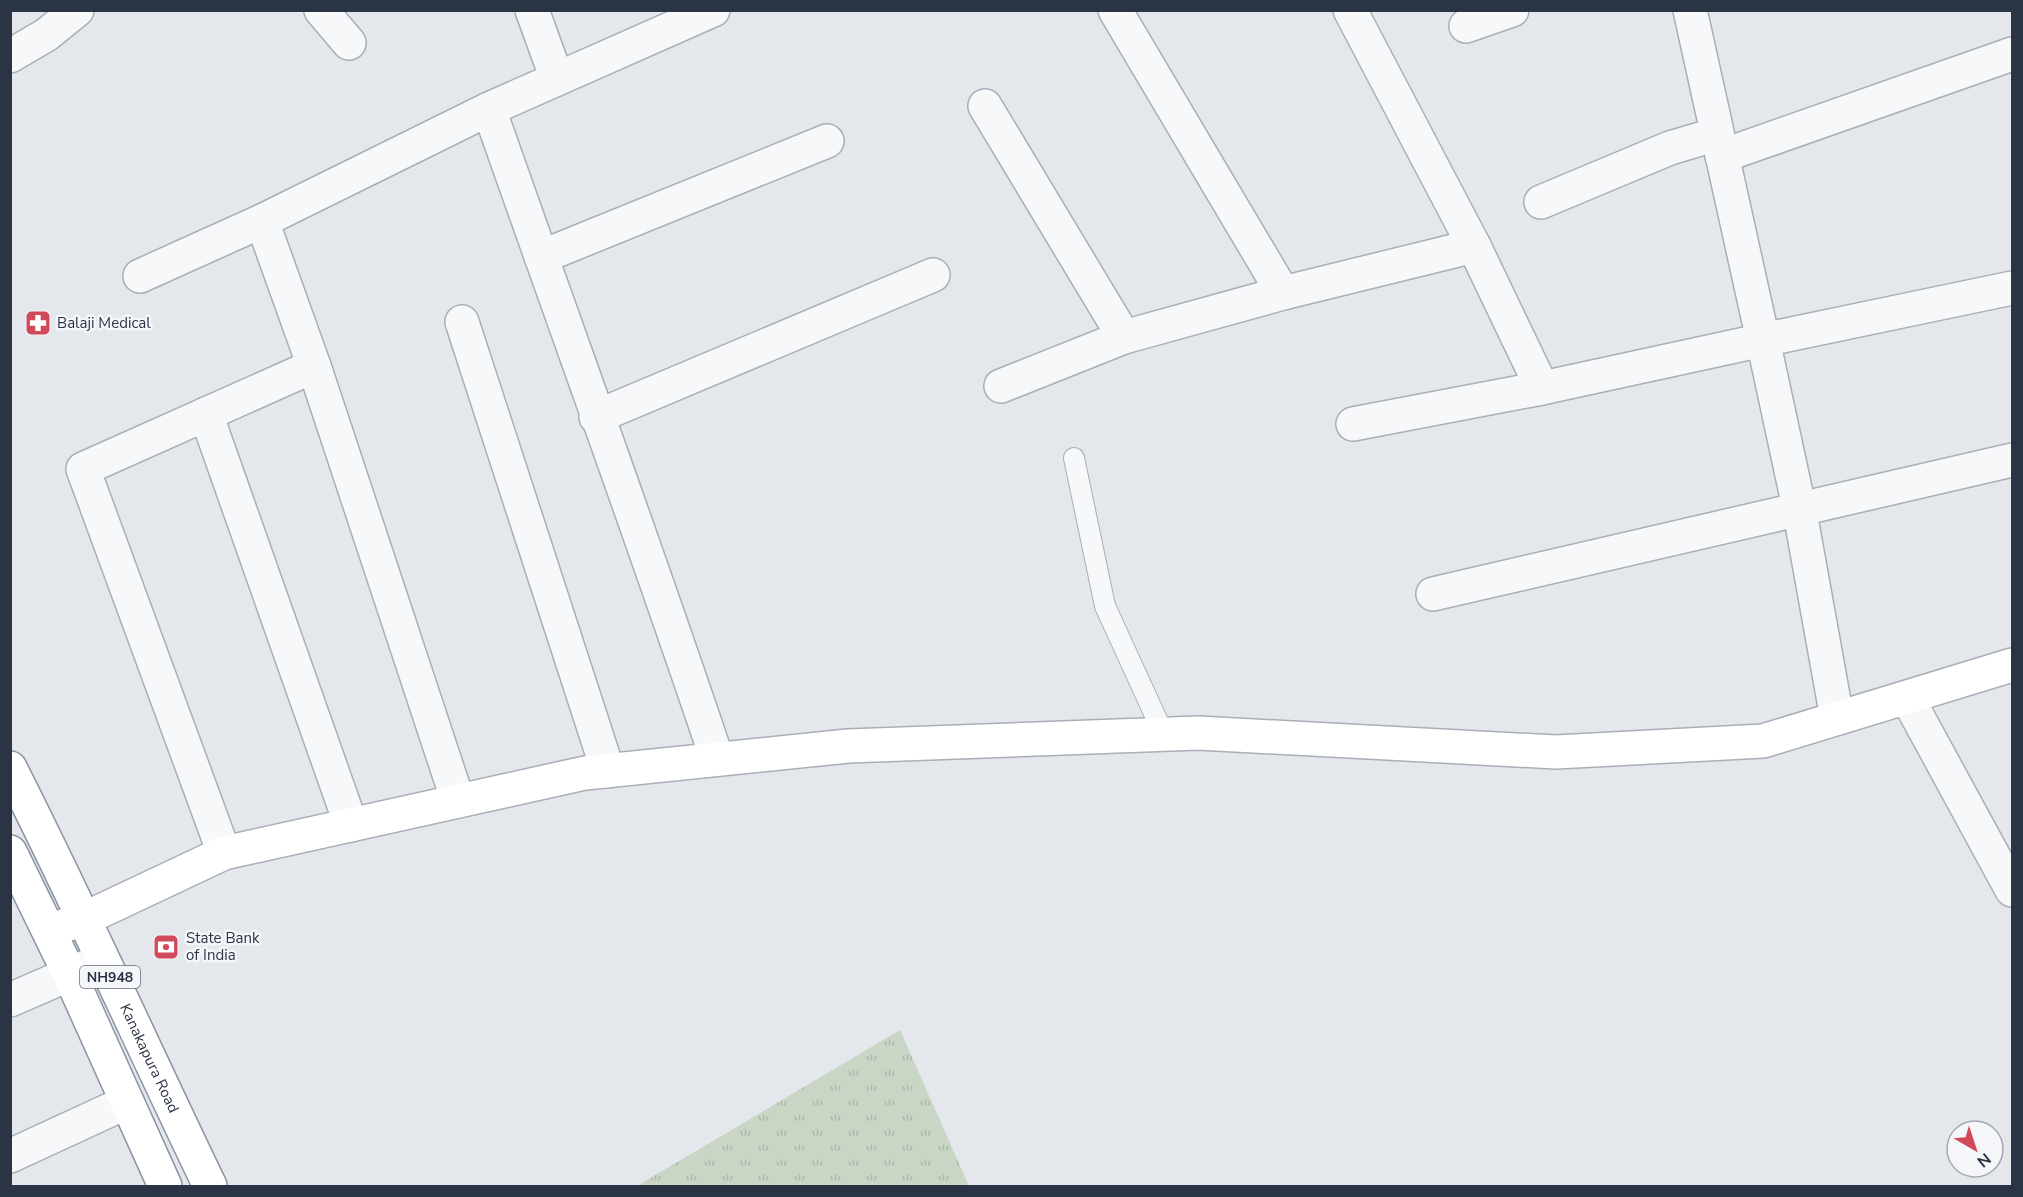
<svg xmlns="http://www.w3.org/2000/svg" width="2023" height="1197" font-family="'Nunito Sans',sans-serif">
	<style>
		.grass { fill: url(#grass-tufts) }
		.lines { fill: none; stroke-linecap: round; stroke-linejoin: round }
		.lane-casing { stroke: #a9aeb7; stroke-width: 22 }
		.street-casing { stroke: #a9aeb7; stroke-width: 36 }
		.secondary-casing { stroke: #a9aeb7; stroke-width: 36 }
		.highway-casing { stroke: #8b94a3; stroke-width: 36 }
		.lane { stroke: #f7f8fa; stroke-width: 20 }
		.street { stroke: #f7f8fa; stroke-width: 33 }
		.secondary { stroke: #fff; stroke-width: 33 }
		.highway { stroke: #fff; stroke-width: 33 }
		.labels { text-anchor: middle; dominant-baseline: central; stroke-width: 5; stroke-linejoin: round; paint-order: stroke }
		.shield { fill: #f4f6f9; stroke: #676e7b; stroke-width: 1.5 }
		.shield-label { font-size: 14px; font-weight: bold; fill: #2b3445 }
		.poi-label { font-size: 15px; fill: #2b3445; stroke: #f4f6f9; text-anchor: start }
		.street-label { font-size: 15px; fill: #2b3445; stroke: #f4f6f9 }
	</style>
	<defs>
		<pattern id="grass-tufts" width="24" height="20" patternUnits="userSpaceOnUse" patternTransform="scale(1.5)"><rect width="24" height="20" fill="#c9d6c5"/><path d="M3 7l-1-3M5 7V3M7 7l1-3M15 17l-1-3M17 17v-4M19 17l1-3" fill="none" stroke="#adb8ab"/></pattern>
	</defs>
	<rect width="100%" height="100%" fill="#e4e7ec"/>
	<path class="grass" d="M900,1030L969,1186H637Z"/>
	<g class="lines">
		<g class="lane-casing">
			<path id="lane" d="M1074,458L1105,606L1164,735"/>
		</g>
		<g class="street-casing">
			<g id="street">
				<path d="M321,10L349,43"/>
				<path d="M532,10L557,79"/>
				<path d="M713,10L489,109C565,326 644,541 717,759"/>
				<path d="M1115,10L1283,293"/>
				<path d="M1350,10L1474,246L1542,388L1763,340L1690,10"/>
				<path d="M1466,26L1512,10"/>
				<path d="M10,56L46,35L77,10"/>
				<path d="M985,106L1124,337L1283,293L1474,246"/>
				<path d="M1722,156L2012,54"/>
				<path d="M1541,202L1670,148L1717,134"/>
				<path d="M262,221L314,366L458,801"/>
				<path d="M541,257L827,141"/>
				<path d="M140,276L262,221L489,109"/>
				<path d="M462,322L608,771"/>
				<path d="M1001,386L1124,337"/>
				<path d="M206,414L351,825"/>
				<path d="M596,417L933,275"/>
				<path d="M1353,424L1542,388"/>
				<path d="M1433,594L2012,460"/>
				<path d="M1908,699L2012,890"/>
				<path d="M1837,718L1799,507L1763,340L2012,288"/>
				<path d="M224,853L83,469L314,366"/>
				<path d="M10,1000L102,960"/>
				<path d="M10,1156L127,1102"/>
			</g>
		</g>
		<g class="secondary-casing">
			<path id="secondary" d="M49,931L86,918L224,853L585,773L848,746L1198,733L1556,752L1763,741L2012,665"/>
		</g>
		<g class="highway-casing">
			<g id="highway">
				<path id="s1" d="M10,768C80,906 143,1047 210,1186"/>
				<path d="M10,852L69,973L165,1186"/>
			</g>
		</g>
		<use href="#lane" class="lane"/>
		<use href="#street" class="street"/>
		<use href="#secondary" class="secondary"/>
		<use href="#highway" class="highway"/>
	</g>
	<defs>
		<g id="pharmacy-square" transform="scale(1.35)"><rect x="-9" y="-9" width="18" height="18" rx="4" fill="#d1495b" stroke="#f4f6f9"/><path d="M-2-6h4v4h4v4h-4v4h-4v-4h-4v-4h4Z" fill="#fff"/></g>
		<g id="bank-square" transform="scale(1.35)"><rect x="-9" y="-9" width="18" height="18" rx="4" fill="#d1495b" stroke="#f4f6f9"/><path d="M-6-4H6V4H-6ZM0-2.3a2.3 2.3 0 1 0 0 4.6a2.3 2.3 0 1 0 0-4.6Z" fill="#fff"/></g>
	</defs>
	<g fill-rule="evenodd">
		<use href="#pharmacy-square" x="38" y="323"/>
		<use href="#bank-square" x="166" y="947"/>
	</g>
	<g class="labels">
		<rect class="shield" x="80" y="966" width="60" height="22" rx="4.5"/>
		<g class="shield-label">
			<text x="110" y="977">NH948</text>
		</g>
		<g class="poi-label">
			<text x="57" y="323">Balaji Medical</text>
			<text x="186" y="938">State Bank<tspan x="186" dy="17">of India</tspan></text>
		</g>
		<g class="street-label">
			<text stroke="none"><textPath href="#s1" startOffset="322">Kanakapura Road</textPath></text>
		</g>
	</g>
	<rect width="2023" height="1197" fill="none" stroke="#2b3445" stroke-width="24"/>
	<g transform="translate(1975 1149) rotate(141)"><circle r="28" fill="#f4f6f9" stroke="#a4a8b1" stroke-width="1.5"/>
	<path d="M0-4.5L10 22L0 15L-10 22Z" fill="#d1495b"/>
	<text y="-9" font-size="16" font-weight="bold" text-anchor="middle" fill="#2b3445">N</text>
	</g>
</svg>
